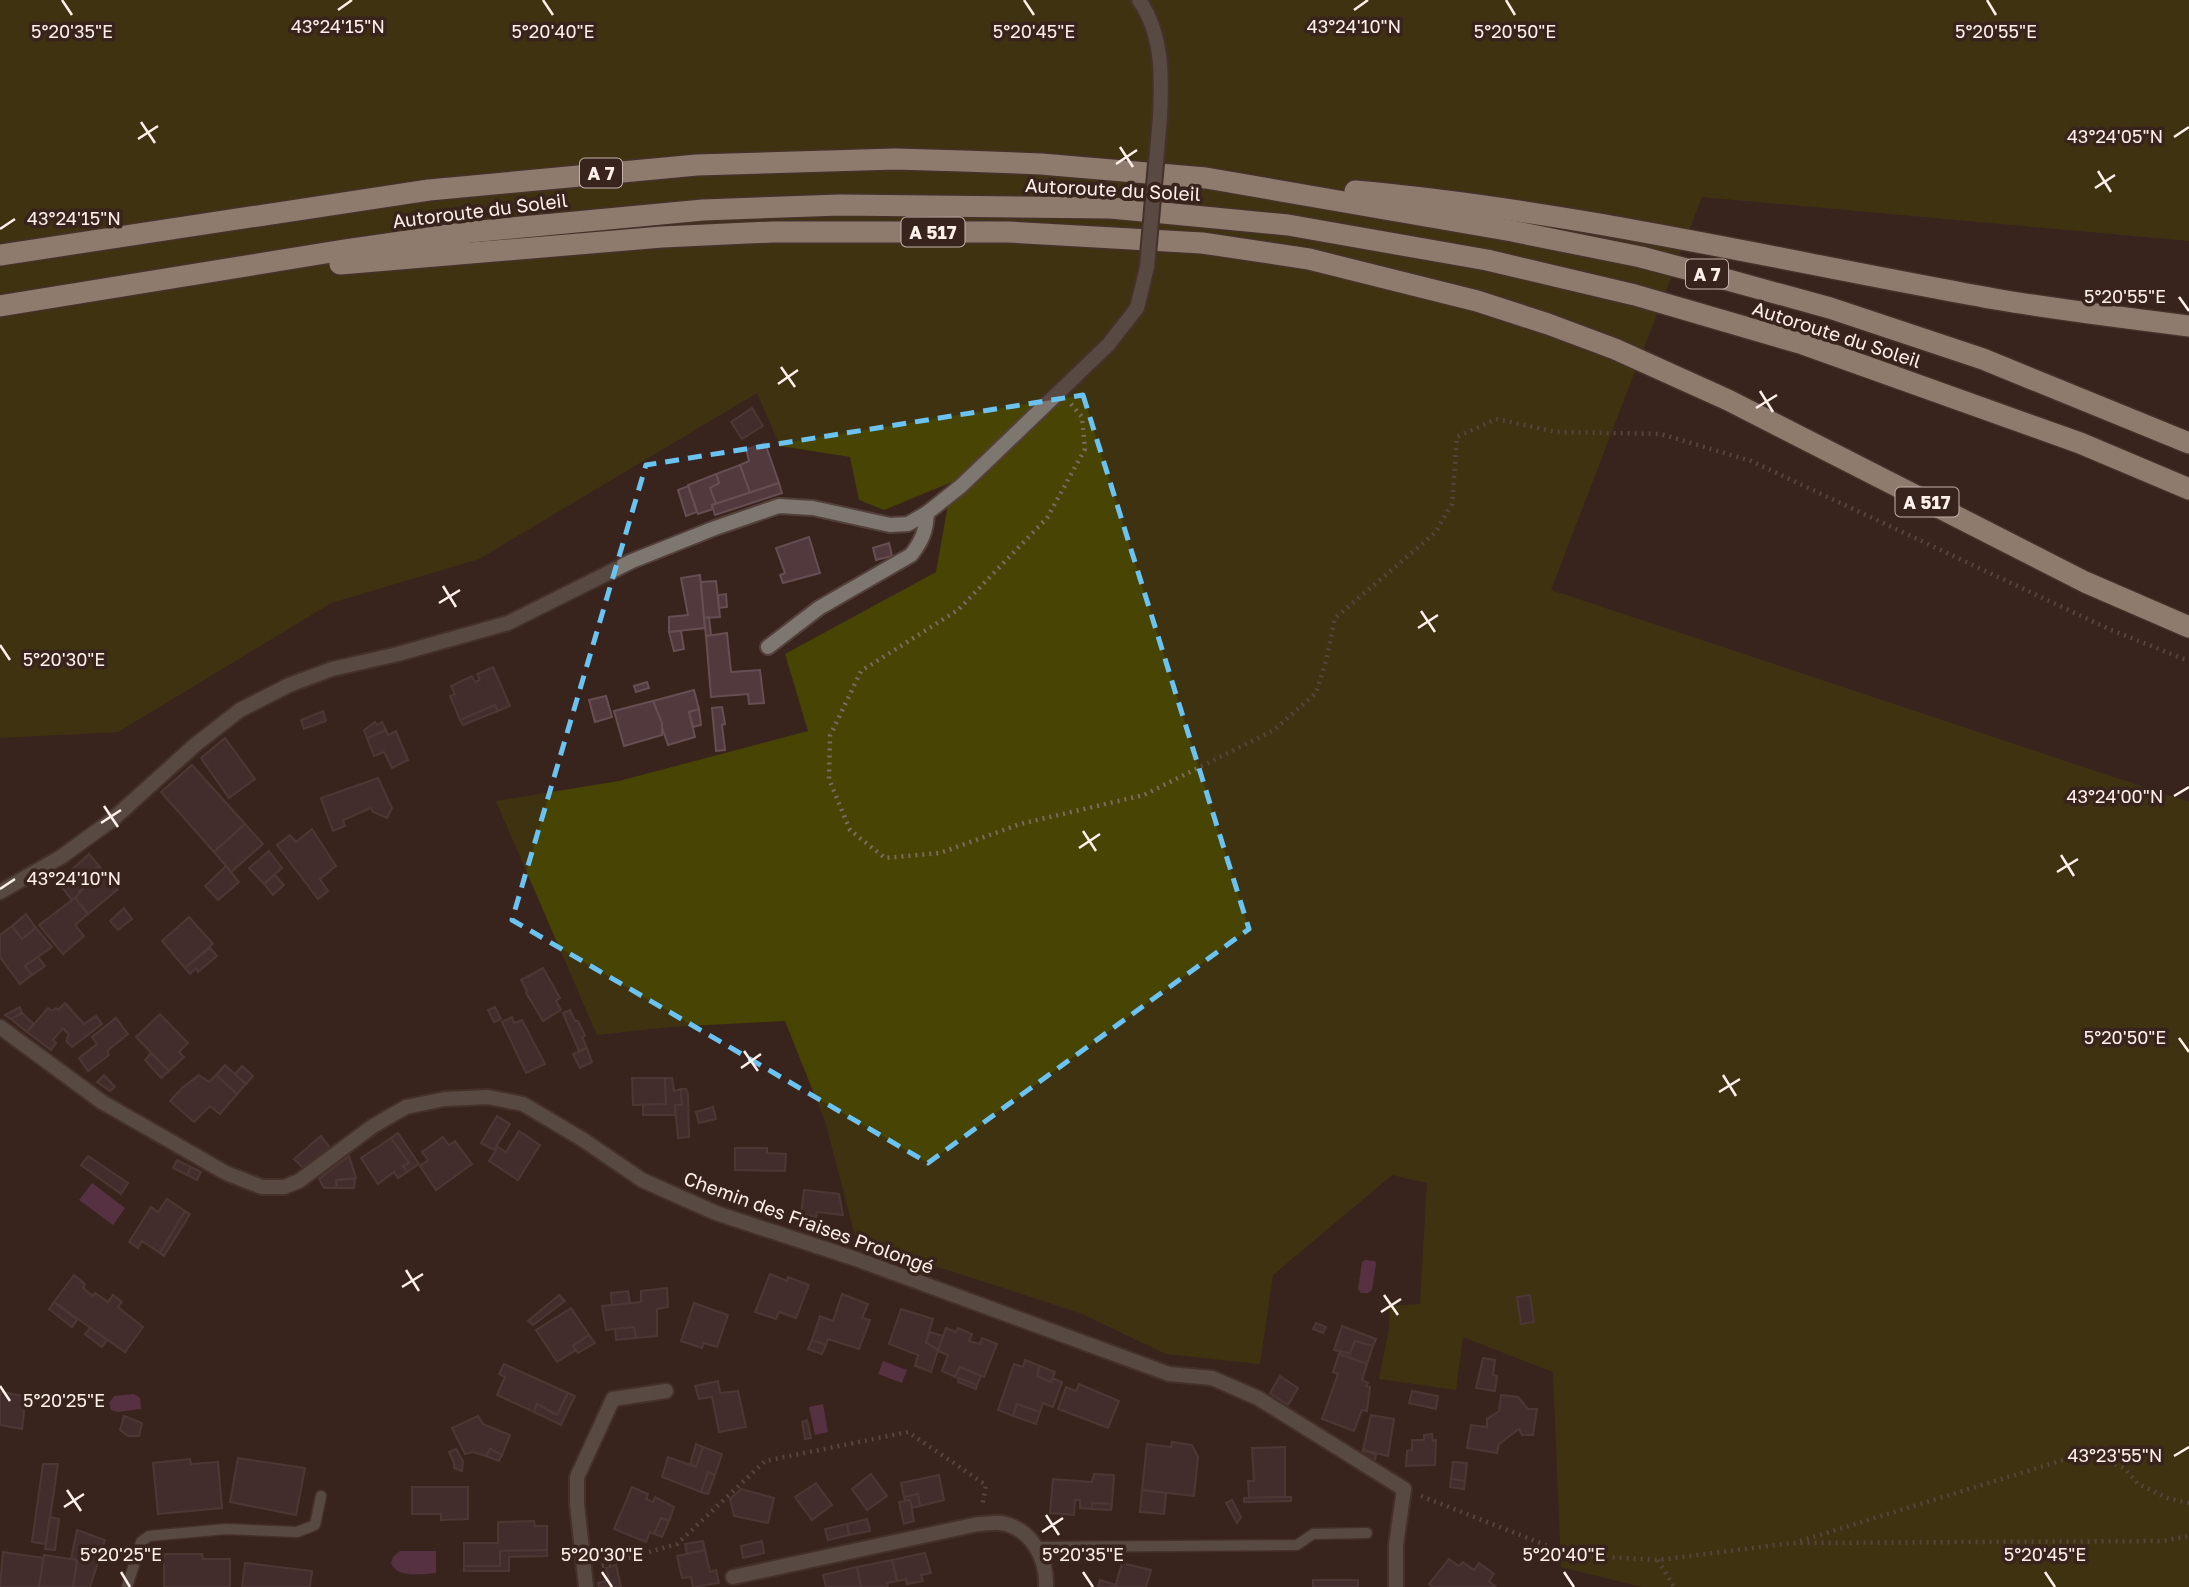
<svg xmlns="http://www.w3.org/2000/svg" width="2189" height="1587" font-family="'Golos Text',sans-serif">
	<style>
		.green { fill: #484403 }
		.water { fill: #794070 }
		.building { fill: #51393e; stroke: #674e52; stroke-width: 2 }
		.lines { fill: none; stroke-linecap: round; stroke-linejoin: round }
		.lane-casing { stroke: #54403a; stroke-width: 13 }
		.street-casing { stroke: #54403a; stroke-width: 18 }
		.highway-casing { stroke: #54403a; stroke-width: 24 }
		.path { stroke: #7b6962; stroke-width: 4.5; stroke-dasharray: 2 5; stroke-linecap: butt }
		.lane { stroke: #7e776f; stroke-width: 10 }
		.street { stroke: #7e776f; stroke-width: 14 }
		.highway { stroke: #f6e5d0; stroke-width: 21 }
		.street-bridge-casing { stroke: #54403a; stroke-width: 18; stroke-linecap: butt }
		.street-bridge { stroke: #7e776f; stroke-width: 14 }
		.marked { fill: none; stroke: #6bc3f2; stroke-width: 5; stroke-dasharray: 14 9; stroke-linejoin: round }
		.ticks { fill: none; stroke: #fdefea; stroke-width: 2.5 }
		.labels { text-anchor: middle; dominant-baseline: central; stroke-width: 7; stroke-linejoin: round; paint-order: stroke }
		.shield { fill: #38241d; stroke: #c2b2ac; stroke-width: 2 }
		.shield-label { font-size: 18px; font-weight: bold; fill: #fdefea }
		.street-label { font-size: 19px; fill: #fdefea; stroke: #38241d }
		.ticks-label { font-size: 18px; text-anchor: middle; fill: #fdefea; stroke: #38241d; stroke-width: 7; stroke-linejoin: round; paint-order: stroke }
	</style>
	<rect width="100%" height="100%" fill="#38241d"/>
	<path class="green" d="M0,0H2189V241L1702,197L1551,590L2189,802V1587H1642L1561,1567L1553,1372L1463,1337L1456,1390L1379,1379L1389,1329L1390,1306L1420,1304L1427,1183L1392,1175L1273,1275L1260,1364L1166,1354L1080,1313L948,1270L858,1247L825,1121L785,1021L670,1027L597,1035L496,801L619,781L808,731L785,654L936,572L952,482L884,510L859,500L850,457L780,446L757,393L479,559L331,603L118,732L0,738Z"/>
	<g class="water">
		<path d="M92,1183L125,1208L113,1225L79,1200Z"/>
		<path d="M1365,1260L1375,1261L1376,1264L1372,1290L1368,1293H1361L1358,1289L1362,1262Z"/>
		<path d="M883,1361L907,1370L902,1383L878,1374Z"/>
		<path d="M134,1394L140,1398L141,1409L118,1412L111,1410L109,1403L114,1396Z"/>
		<path d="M823,1404L828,1432L815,1435L809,1407Z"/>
		<path d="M400,1551H436V1573C421,1574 398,1579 391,1563L393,1557Z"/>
	</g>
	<g class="building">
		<path d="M752,408L763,426L742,439L731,422Z"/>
		<path d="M765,443L779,483L750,493L740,465L749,461L746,449Z"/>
		<path d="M740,465L750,493L716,504L710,488L719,483L716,474Z"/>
		<path d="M716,474L719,483L710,488L716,504L712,505L713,509L698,514L688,485Z"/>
		<path d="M779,483L782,493L715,515L712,505Z"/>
		<path d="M688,486L697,512L686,516L678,490Z"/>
		<path d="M809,537L820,573L783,583L780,575L785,573L776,548Z"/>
		<path d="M889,543L892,556L876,560L873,548Z"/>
		<path d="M700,575L705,628L669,632V617L688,615L681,578Z"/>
		<path d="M716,581L720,617L704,618L701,582Z"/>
		<path d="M726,594L727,607L719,608L718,595Z"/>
		<path d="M709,617L711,635L706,636L704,618Z"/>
		<path d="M681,631L684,649L674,651L669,632Z"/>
		<path d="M727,633L731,672L760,670L764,703L749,704L748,694L711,697L706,636Z"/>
		<path d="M493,667L510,706L498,711L495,705L460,720L450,696L455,694L451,686L472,676L475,682L480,680L477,674Z"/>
		<path d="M647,682L649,688L636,692L634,686Z"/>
		<path d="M694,690L699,709L689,712L695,737L668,745L653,701Z"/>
		<path d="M606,696L612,717L595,722L589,700Z"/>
		<path d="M653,701L662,723V735L624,746L614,711Z"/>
		<path d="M495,705L498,711L463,725L460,720Z"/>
		<path d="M722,707L725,724L722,725L725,750L716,751L712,708Z"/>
		<path d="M699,709L701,725L693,727L689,712Z"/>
		<path d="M323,711L326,721L304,729L301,720Z"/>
		<path d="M375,722L377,725L382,722L386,730L367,738L364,730Z"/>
		<path d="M386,730L388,735L396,731L408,760L392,768L384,752L374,756L367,738Z"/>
		<path d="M225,738L255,779L229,798L201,758Z"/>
		<path d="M192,765L245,824L214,852L161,792Z"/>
		<path d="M378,778L392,808L387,818L373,812L371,808L343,820L345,826L333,831L321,798Z"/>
		<path d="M245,824L263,844L231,872L214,852Z"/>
		<path d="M312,829L336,866L320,879L328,891L318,899L277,845L290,835L296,842Z"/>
		<path d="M269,851L282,868L264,884L249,868Z"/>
		<path d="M89,854L99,866L81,879L88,883L79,892L80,894L72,900L58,882Z"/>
		<path d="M99,866L118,889L88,914L75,898L88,883L81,879Z"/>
		<path d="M226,866L239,882L218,900L205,886Z"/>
		<path d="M275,875L284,885L273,895L264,884Z"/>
		<path d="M75,898L88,914L75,925L84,936L63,954L39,925Z"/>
		<path d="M124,908L132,919L118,930L110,921Z"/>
		<path d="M26,914L36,928L22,939L12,926Z"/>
		<path d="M189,917L213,944L185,968L162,941Z"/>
		<path d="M12,926L22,939L36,928L52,947L25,966L32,975L20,984L0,957V935Z"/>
		<path d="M210,948L217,956L198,972L196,968L190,974L185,968Z"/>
		<path d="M38,957L45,966L32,975L25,966Z"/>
		<path d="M543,968L560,998L556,1001L561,1010L543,1021L526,993L527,991L521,980Z"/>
		<path d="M65,1003L84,1024L96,1016L102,1024L72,1047L66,1041L69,1035L63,1028L53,1040L56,1043L51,1050L27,1032L48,1008L52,1011L56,1008L58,1010Z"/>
		<path d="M20,1007L22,1013L11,1019L5,1015Z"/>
		<path d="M495,1007L501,1019L494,1022L488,1010Z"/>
		<path d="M570,1010L575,1021H578L585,1036L582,1037L587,1048L579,1051L563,1013Z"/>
		<path d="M22,1013L34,1024L27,1032L11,1019Z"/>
		<path d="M160,1014L188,1043L179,1052L184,1057L169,1071L136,1037Z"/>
		<path d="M512,1017L514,1023L522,1020L545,1064L526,1073L502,1022Z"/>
		<path d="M116,1018L128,1034L107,1051L109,1055L88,1071L79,1058L97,1044L92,1037Z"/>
		<path d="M587,1048L592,1062L580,1068L573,1054Z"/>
		<path d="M151,1053L169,1071L161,1078L145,1060Z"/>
		<path d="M225,1065L246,1084L237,1094L216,1075Z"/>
		<path d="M242,1066L253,1076L246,1084L235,1074Z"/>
		<path d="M104,1075L115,1087L110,1091L97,1082Z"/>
		<path d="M199,1075L209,1082L216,1075L237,1094L220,1114L210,1106L194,1122L170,1101L182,1088Z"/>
		<path d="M632,1078H665L666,1104L633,1105Z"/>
		<path d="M665,1078H672L674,1091L681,1089L682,1105H675V1115H643V1105L666,1104Z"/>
		<path d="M681,1089H686L688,1094L689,1137L678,1138L675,1105H682Z"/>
		<path d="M713,1107L716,1119L699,1123L696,1112Z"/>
		<path d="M497,1116L510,1124L494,1150L481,1143Z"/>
		<path d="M519,1131L540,1145L518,1180L489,1161L498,1147L506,1152Z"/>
		<path d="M398,1133L419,1164L407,1172L403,1166L409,1163L391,1138Z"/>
		<path d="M321,1136L330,1148L304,1169L294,1159Z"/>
		<path d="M443,1137L449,1145L455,1141L472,1164L436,1190L420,1166L428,1160L422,1152Z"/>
		<path d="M391,1138L409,1163L403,1166L407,1172L398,1178L394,1172L378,1184L361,1158Z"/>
		<path d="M735,1148H767V1153L786,1154L785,1171L735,1170Z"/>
		<path d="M88,1156L128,1183L121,1194L81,1165Z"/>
		<path d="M349,1156L356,1178L336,1180L337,1188H324L319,1179Z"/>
		<path d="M177,1160L191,1167L187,1175L173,1168Z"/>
		<path d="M191,1167L201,1172L197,1180L187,1175Z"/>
		<path d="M355,1179L354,1188H337L336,1180Z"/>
		<path d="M804,1190L839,1194L843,1215L817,1212L816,1217L801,1214Z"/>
		<path d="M167,1199L185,1211L160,1253L142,1241L138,1248L129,1242L151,1207L158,1212Z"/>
		<path d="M185,1211L190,1214L164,1256L160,1253Z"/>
		<path d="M770,1274L787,1281L788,1277L809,1285L796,1318L779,1312L776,1319L755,1312Z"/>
		<path d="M74,1275L85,1284L83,1288L93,1296L95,1293L108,1302L113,1295L122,1302L118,1307L143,1327L125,1352L54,1302Z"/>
		<path d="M667,1288L668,1307L657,1309V1336L636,1338L634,1327L606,1330L602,1306L641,1302V1291Z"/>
		<path d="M628,1291L630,1303L612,1305L611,1293Z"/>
		<path d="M842,1294L868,1304L862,1318L870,1320L859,1349L828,1339L826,1345L812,1340L820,1316L833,1321Z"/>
		<path d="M559,1295L565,1301L533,1325L528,1321Z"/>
		<path d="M1530,1295L1534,1322L1521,1324L1517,1297Z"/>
		<path d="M54,1302L77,1320L72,1327L49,1309Z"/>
		<path d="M694,1303L728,1315L717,1347L704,1343L702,1348L681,1341Z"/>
		<path d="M571,1308L589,1335L573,1346L576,1350L557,1362L536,1330Z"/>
		<path d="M901,1309L933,1319L926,1342L938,1350L931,1372L915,1366L918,1355L889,1344Z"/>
		<path d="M1316,1323L1326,1327L1323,1333L1313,1329Z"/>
		<path d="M1342,1326L1376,1339L1373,1346L1355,1341L1350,1354L1334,1350Z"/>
		<path d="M634,1327L636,1338L616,1340L615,1329Z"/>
		<path d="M90,1328L107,1340L102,1347L85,1334Z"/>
		<path d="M946,1328L956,1332L958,1328L972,1334L969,1341L980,1344L982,1338L997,1344L984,1377L960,1367L955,1377L942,1371L948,1355L938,1351Z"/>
		<path d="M930,1332L943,1336L938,1350L926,1342Z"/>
		<path d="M589,1335L595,1343L578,1353L573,1346Z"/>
		<path d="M812,1340L826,1345L822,1354L808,1349Z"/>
		<path d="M1355,1341L1373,1346L1367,1364L1339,1354L1341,1351L1350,1354Z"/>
		<path d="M1339,1354L1367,1364L1362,1380L1368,1383L1366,1386L1370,1387L1367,1411L1362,1410L1354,1431L1322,1419L1338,1374L1333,1372Z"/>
		<path d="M1483,1358L1495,1360L1493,1375L1497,1376L1495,1391L1476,1388Z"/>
		<path d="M1025,1360L1040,1366L1037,1376L1051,1382L1052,1378L1062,1382L1053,1407L1043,1403L1040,1412L1017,1404L1013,1416L998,1410L1014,1364L1023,1367Z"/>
		<path d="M504,1364L568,1393L557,1415L537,1404L534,1412L497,1395L505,1377L499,1374Z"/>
		<path d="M1040,1366L1055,1372L1051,1382L1037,1376Z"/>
		<path d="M960,1367L981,1376L977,1385L955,1377Z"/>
		<path d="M1280,1376L1298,1388L1288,1405L1270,1393Z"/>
		<path d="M959,1378L977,1385L976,1389L958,1382Z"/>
		<path d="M718,1381L720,1393L738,1391L746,1427L719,1432L712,1397L699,1399L695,1386Z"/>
		<path d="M1079,1384L1119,1401L1108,1428L1058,1409L1066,1387L1076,1391Z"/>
		<path d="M1412,1391L1438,1396L1436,1409L1409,1403Z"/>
		<path d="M0,1392L26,1396L22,1429L0,1425Z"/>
		<path d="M568,1393L575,1396L561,1425L534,1412L537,1404L557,1415Z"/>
		<path d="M1501,1395L1518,1397L1528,1409H1537L1533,1435H1522L1519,1429L1499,1444L1497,1453L1467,1448L1471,1425L1487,1427V1419L1499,1411Z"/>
		<path d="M1017,1404L1040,1412L1036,1424L1013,1416Z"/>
		<path d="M1371,1415L1394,1419L1388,1456L1363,1450Z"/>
		<path d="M124,1416L142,1423L139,1436H128L120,1430Z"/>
		<path d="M478,1416L483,1424L510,1435L502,1455L490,1449L486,1456L473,1452L465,1454L452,1428Z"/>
		<path d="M807,1420L811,1438L805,1439L802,1422Z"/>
		<path d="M1432,1434L1433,1441L1436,1440L1435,1465L1406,1466L1407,1451L1412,1450V1440H1424V1435Z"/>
		<path d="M1172,1442L1192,1445L1198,1457L1194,1496L1142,1490L1147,1444L1171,1447Z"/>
		<path d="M696,1444L703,1447L696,1467L690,1465Z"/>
		<path d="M703,1447L722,1454L715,1475L708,1472L701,1492L662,1477L668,1457L696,1467Z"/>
		<path d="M1285,1447V1497L1249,1498L1248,1481H1254L1252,1448Z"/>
		<path d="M456,1449L463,1461L462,1471L454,1468V1463L449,1452Z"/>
		<path d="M490,1449L502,1455L499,1461L486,1456Z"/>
		<path d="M1363,1450L1376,1454L1375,1460L1361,1458Z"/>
		<path d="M238,1458L305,1468L296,1515L230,1502Z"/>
		<path d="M190,1459L191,1464L218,1462L222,1508L158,1514L153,1463Z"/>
		<path d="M1453,1462L1467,1463L1465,1481L1451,1479Z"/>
		<path d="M43,1464H58L46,1544L32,1542Z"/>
		<path d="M708,1472L715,1475L708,1494L701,1492Z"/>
		<path d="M871,1474L887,1496L867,1510L852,1489Z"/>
		<path d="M1094,1474L1114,1475L1112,1504L1092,1503V1509L1080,1508V1500H1075L1074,1515L1050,1513L1053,1479L1092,1482Z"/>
		<path d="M939,1475L944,1500L920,1506L918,1494L904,1497L901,1483Z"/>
		<path d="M1451,1479L1465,1481L1464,1489L1450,1487Z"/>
		<path d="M816,1483L832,1505L812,1520L795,1497Z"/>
		<path d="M412,1487H468V1519L441,1520V1514H412Z"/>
		<path d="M632,1487L648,1494L646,1499L653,1502L655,1497L674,1507L669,1521L661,1518L654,1534L650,1532L646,1542L614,1529Z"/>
		<path d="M741,1489L774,1498L768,1523L734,1516L730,1499Z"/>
		<path d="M1142,1490L1166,1493L1164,1514L1140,1512Z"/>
		<path d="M918,1494L920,1506L912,1508L910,1500L905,1501L904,1497Z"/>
		<path d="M1285,1497H1291V1501L1244,1502V1498Z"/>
		<path d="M910,1500L914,1521L904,1524L899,1502Z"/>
		<path d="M1232,1500L1241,1517L1237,1523L1226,1503Z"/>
		<path d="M1092,1503L1112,1504L1111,1510L1092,1509Z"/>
		<path d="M50,1517L59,1519L55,1550L45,1549Z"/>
		<path d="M661,1518L669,1521L662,1537L654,1534Z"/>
		<path d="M867,1519L870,1531L849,1535L847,1524Z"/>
		<path d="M534,1521L535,1526H547V1550L500,1551V1566H464V1543H498V1522Z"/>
		<path d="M847,1524L849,1535L828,1540L825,1529Z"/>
		<path d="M77,1530L105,1540L90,1587H73L77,1560L71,1559Z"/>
		<path d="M703,1541L705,1550L687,1554L685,1544Z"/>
		<path d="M762,1541L764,1553L743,1558L741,1546Z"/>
		<path d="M547,1550V1556L509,1557V1571H464V1566H500V1551Z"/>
		<path d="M705,1550L710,1572L716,1570L719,1583L693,1587L691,1577L682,1578L677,1556Z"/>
		<path d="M3,1552L44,1558L39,1587H0Z"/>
		<path d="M925,1553L931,1573L921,1575L923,1581L907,1584L906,1579L897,1581L892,1560Z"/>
		<path d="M164,1554H202L203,1559H230V1587H164Z"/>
		<path d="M44,1555L77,1560L73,1587H39Z"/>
		<path d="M1449,1559L1459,1566L1463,1562L1474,1570L1479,1563L1494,1574L1489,1581L1496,1587H1433L1429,1584Z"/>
		<path d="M892,1560L897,1581L887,1583L888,1587H861L857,1567Z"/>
		<path d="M245,1563L312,1571L310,1587H242Z"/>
		<path d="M1122,1563L1151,1570L1146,1587H1115Z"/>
		<path d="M616,1565L621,1587H599L598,1583L609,1580L606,1568Z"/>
		<path d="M857,1567L861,1587H826L823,1575Z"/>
		<path d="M1100,1580L1116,1585L1115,1587H1098Z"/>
		<rect x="1313" y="1580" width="45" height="7"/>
	</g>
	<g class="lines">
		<g class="lane-casing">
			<g id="lane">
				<path d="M1037,1547L1297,1545L1313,1534L1367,1533"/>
				<path d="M127,1587L141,1542L149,1536L226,1529L297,1532L315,1525L321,1496"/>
			</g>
		</g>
		<g class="street-casing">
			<g id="street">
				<path d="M1139,0C1163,34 1162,77 1160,117"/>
				<path d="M768,647L819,608L911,555C922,541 926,531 927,513"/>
				<path d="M0,892L61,857L112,820L195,745L240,710L289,685L332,669L398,654L508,623L632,561L715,528L779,506L813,508L890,525L908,524L927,513L961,486L1108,345L1137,308L1147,267"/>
				<path d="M0,1027L102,1102L226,1173L262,1187H284L299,1181L373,1126L406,1107L445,1099L488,1097L523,1104L582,1139L642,1180L716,1213L856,1259L1169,1374L1212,1378L1258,1398L1404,1489L1396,1545V1587"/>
				<path d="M733,1577L978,1524C985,1524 994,1522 1001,1523C1031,1528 1047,1558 1046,1587"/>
				<path d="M586,1587L577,1504V1477L613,1399L666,1391"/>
			</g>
		</g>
		<g class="highway-casing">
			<g id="highway">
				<path d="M1355,191C1570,210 1782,261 1995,299C2059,310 2124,318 2189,326"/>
				<path d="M0,255L429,190L697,165L895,159L963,161L1041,164L1206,178L1512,231L1641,257L1728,280L1830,308L1983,359L2189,443"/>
				<path d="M340,264L662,237L772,232H1009L1202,243L1309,259L1477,301L1548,324L1615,349L1728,400L2085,582L2189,627"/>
				<path d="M0,306L344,250L470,232L703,210L840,205L1111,208L1288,225L1487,260L1635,295L1803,344L2080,443L2189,489"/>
			</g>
		</g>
		<g class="path">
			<path d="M1071,404L1082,417L1085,449L1047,518L958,610L861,671L830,736L829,779L850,830L885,858L940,853L1020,824L1144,795L1274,730L1316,693L1326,661L1335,618L1435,533L1452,504L1457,437L1496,419L1557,432L1661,434L1751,461L2109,629L2189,661"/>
			<path d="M1421,1496L1571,1555L1658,1560L1792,1543L2163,1541L2189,1536"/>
			<path d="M1800,1541L2073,1457H2098L2124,1468L2138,1484L2167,1498L2189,1503"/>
			<path d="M1658,1560L1674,1587"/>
			<path d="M602,1566L677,1544L765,1461L908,1432L986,1485L982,1506"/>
		</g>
		<use href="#lane" class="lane"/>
		<use href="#street" class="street"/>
		<use href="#highway" class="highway"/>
		<g class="street-bridge-casing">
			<path id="street-bridge" d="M1147,267L1160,117"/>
		</g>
		<use href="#street-bridge" class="street-bridge"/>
	</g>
	<path d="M0 0H2189V1587H0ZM1083,395L1249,929L928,1163L512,920L646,465Z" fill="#38241d" fill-opacity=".55" fill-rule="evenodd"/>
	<path class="marked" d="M1083,395L1249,929L928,1163L512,920L646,465Z"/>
	<path class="ticks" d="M62,0L72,15M543,0L553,15M1024,0L1034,15M1506,0L1515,15M1987,0L1996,15M338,10L352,0M1354,10L1368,0M141,122L155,143M2174,137L2189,127M138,139L158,126M1120,147L1133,167M1116,164L1137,150M2098,171L2111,192M2095,188L2115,175M0,229L15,219M2179,297L2189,311M781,367L795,387M778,384L798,370M1760,391L1773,412M1756,408L1777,395M443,586L456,607M439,603L460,590M1421,611L1435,632M1418,628L1438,615M0,645L10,660M2174,796L2189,787M104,806L118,827M101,823L121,810M1083,831L1096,851M1079,848L1100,834M2061,855L2074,876M2057,872L2078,859M0,889L15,879M2179,1038L2189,1052M744,1051L758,1071M741,1068L761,1054M1723,1075L1736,1096M1719,1092L1740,1079M406,1270L419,1291M402,1287L423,1274M1384,1295L1398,1315M1381,1312L1401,1299M0,1386L10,1401M2174,1456L2189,1447M67,1490L81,1511M64,1507L84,1494M1046,1515L1059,1535M1042,1532L1063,1518M121,1572L130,1587M602,1572L612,1587M1083,1572L1093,1587M1564,1572L1574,1587M2045,1572L2055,1587"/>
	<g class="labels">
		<g class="shield">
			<rect x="580" y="158.5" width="42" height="29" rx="5"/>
			<rect x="901.5" y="217.5" width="63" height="29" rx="5"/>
			<rect x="1686" y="259.5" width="42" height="29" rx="5"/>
			<rect x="1895.5" y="487.5" width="63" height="29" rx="5"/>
		</g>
		<g class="shield-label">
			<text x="601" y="173">A 7</text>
			<text x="933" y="232">A 517</text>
			<text x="1707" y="274">A 7</text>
			<text x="1927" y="502">A 517</text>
		</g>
		<g class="street-label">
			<text transform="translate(1113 189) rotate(3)">Autoroute du Soleil</text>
			<text transform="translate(480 210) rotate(-7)">Autoroute du Soleil</text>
			<text transform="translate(1837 334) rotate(18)">Autoroute du Soleil</text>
			<text transform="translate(809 1222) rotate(20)">Chemin des Fraises Prolongé</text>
		</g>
	</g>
	<g class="ticks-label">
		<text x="338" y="33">43°24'15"N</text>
		<text x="1354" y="33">43°24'10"N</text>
		<text x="1996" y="38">5°20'55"E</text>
		<text x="72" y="38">5°20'35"E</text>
		<text x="553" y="38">5°20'40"E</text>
		<text x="1034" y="38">5°20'45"E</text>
		<text x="1515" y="38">5°20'50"E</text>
		<text x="2115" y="143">43°24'05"N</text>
		<text x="74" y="225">43°24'15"N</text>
		<text x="2125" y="303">5°20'55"E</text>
		<text x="64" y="666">5°20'30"E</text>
		<text x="2115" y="803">43°24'00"N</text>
		<text x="74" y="885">43°24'10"N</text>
		<text x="2125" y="1044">5°20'50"E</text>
		<text x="64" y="1407">5°20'25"E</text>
		<text x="2115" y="1462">43°23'55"N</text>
		<text x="121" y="1561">5°20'25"E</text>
		<text x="602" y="1561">5°20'30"E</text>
		<text x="1083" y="1561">5°20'35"E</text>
		<text x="1564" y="1561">5°20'40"E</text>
		<text x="2045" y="1561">5°20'45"E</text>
	</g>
</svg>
